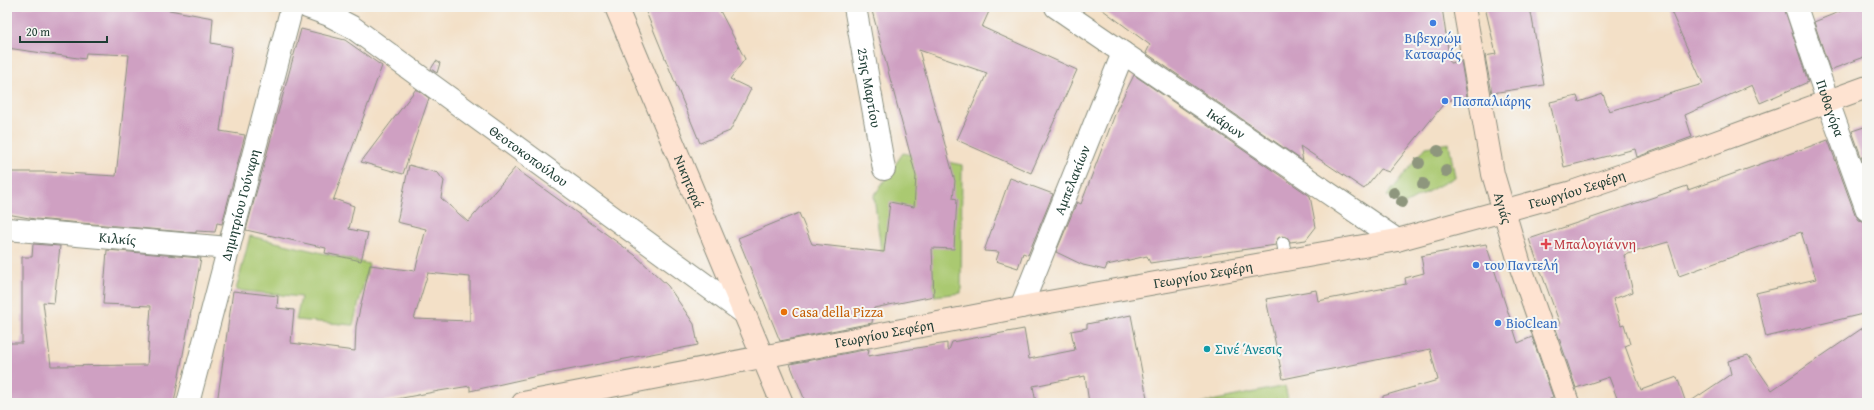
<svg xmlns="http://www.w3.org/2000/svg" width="1874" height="410" font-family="'Gentium Book Plus',serif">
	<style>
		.green { fill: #aac971; stroke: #648352 }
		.building { fill: #cfa0c2; fill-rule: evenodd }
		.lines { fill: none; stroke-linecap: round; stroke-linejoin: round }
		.lane-casing { stroke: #898e7e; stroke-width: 14 }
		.street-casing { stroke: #898e7e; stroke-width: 24 }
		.secondary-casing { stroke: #898e7e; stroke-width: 24 }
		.lane { stroke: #fff; stroke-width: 12 }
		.street { stroke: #fff; stroke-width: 22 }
		.secondary { stroke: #fee3d1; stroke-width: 22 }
		.tree { fill: #8e967d }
		.shop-dot { fill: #3f7fe0; stroke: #f6f6f2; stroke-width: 1.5 }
		.health-dot { fill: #e0444e; stroke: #f6f6f2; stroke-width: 1.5 }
		.food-dot { fill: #e8710a; stroke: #f6f6f2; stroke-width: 1.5 }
		.culture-dot { fill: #0f9aa8; stroke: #f6f6f2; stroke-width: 1.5 }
		.labels { text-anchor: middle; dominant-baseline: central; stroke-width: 4; stroke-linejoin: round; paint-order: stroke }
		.shop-label { font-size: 14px; fill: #366cbe; stroke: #f6f6f2; text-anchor: start }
		.street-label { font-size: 14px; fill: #1f3d34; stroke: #f6f6f2 }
		.health-label { font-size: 14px; fill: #be3a42; stroke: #f6f6f2; text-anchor: start }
		.food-label { font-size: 14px; fill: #c56008; stroke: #f6f6f2; text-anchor: start }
		.culture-label { font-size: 14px; fill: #0d838f; stroke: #f6f6f2; text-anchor: start }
	</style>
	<rect width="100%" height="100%" fill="#f6f6f2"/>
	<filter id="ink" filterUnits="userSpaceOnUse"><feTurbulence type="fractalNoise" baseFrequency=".025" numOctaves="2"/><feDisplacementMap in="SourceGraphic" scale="8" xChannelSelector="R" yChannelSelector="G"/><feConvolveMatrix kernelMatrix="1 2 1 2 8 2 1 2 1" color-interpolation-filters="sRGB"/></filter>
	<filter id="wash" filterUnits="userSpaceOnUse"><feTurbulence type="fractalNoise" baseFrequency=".012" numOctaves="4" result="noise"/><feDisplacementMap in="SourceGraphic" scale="16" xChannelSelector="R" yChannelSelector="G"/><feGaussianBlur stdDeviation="0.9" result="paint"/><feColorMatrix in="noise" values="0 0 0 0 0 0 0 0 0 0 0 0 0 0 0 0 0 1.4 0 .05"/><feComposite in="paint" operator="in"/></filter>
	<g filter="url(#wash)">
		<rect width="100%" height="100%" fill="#f3e0c7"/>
		<g class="green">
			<path d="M1449,143L1455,177L1403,205L1387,196L1426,147Z"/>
			<path d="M903,153L962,165L961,293L934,296L933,277L917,264L882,259L874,196Z"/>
			<path d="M250,236L369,264L353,325L296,320L301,297L236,290Z"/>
			<path d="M1285,386L1289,403H1202Z"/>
		</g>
		<g id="blocks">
			<g class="building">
				<path d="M7,7H153L213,18L211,43L232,47L220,131L245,135L222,224L217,223L215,232L196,231V233L35,219L7,214V172H48L116,176L129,55L86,53L85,59L7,48Z"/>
				<path d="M644,7H718L745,59L730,79L751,89L730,131L700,143Z"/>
				<path d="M871,7H991L982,27L1077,70L1031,173L957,140L987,73L919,50L955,181L953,198L957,199L954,249L932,248L934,296L874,308L872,323L780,341L738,238L799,213L812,244L884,252L890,202L914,207L916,176Z"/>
				<path d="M1099,7H1442L1450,63L1461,61L1467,97L1446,101L1389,172L1380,169L1364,189L1300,146L1303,161L1146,53L1150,45Z"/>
				<path d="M1485,7H1530L1544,85L1492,93L1485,56L1496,54Z"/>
				<path d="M1669,7H1784L1808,82L1760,103L1752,85L1685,115L1692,137L1637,157L1635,149L1564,167L1550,102L1577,96L1579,102L1603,94L1609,111L1703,84Z"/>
				<path d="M1851,7H1867V56L1830,70L1814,22Z"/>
				<path d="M301,29L345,40L382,66L333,201L334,199L354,206L349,229L368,233L361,261L325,253L326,248L246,230Z"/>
				<path d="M436,61L440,63L437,73L431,69Z"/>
				<path d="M1134,75L1310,196L1316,227L1306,240L1290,242L1288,238L1282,236L1278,238L1276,245L1150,263L1147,256L1107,265L1105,270L1083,265L1056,252L1077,202L1081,204L1117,109Z"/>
				<path d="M416,89L429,98L403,174L361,162Z"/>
				<path d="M1867,126V173L1852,131Z"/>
				<path d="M1828,140L1855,214L1859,220L1867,222V313L1766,337L1756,293L1816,279L1801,232L1679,276L1668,242L1624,255L1633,292L1613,299L1621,325L1624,324L1630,344L1625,346L1641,390L1677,377L1686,403H1614V399L1617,398L1609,377L1576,388L1555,326L1560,324L1529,239L1687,186L1688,190Z"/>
				<path d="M409,165L438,173L444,181L441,198L468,222L515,168L635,255L668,286L694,324L698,345L542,375L470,391V386L439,391L376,403H217L233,291L278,296L277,308L294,310L291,343L355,351L356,326L370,265L415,271L426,229L397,222ZM428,273L470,277V321L414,319Z"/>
				<path d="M1010,178L1053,194L1028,255L1023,253L1018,268L996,261L999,252L984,251Z"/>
				<path d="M33,244L60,246L54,303L43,302L51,366L147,365L151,306L103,304L107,250L201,258L174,403H7V343H22V257H32Z"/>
				<path d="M1486,244L1518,343L1532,337L1553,397L1550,398L1552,403H1383V396L1438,380L1430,349L1283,379L1266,299L1316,290L1318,301L1406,284L1405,278L1424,273L1421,256Z"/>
				<path d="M1131,315L1148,403H1089L1085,376L1033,386L1036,403H806L790,364L869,349L868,356L947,343V349L949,350L952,342L1024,329L1029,359L1075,350L1071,331L1087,328V324Z"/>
				<path d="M1867,325V403H1688L1731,374L1728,361L1748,355L1772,390Z"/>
			</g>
		</g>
	</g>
	<g filter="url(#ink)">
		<use href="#blocks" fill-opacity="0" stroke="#898e7e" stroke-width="1"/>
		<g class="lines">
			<g class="lane-casing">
				<path id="lane" d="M1283,243L1286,260"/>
			</g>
			<g class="street-casing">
				<g id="street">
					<path id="s1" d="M307,7L329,15L352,27L744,313"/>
					<path id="s2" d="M855,7L884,169"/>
					<path id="s3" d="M1056,7L1397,240"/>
					<path id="s4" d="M1796,7L1828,102L1867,210"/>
					<path id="s5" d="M7,229L229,248"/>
					<path id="s6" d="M1021,307L1123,53"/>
					<path id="s7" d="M188,403L292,7"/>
				</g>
			</g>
			<g class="secondary-casing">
				<g id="secondary">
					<path id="s8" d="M616,7L782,403"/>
					<path id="s9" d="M1464,7L1493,174L1520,265L1568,403"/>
					<path id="s10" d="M523,403L1021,307L1397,240L1572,192L1675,157L1867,87"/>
				</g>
			</g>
			<use href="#lane" class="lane"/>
			<use href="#street" class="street"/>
			<use href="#secondary" class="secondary"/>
		</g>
		<g class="tree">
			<circle cx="1438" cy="151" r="6"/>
			<circle cx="1419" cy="163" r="6"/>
			<circle cx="1446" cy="171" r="6"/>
			<circle cx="1423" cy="184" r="6"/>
			<circle cx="1394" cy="193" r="6"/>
			<circle cx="1402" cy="202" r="6"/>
		</g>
	</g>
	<g class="shop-dot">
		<circle cx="1433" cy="23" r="4"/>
		<circle cx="1445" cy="101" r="4"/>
		<circle cx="1476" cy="265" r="4"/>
		<circle cx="1498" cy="323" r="4"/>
	</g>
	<path class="health-dot" d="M1544 238h4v4h4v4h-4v4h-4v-4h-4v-4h4z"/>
	<circle class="food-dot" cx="784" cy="312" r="4"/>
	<circle class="culture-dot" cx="1207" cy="349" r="4"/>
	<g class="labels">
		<g class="shop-label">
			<text x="1433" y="38" text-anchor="middle">Βιβεχρώμ<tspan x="1433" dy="16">Κατσαρός</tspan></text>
			<text x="1453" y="101">Πασπαλιάρης</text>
			<text x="1484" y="265">του Παντελή</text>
			<text x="1506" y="323">BioClean</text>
		</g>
		<g class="street-label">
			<text stroke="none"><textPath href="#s2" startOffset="82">25ης Μαρτίου</textPath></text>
			<text stroke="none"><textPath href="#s4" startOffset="107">Πυθαγόρα</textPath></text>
			<text stroke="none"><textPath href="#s3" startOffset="206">Ικάρων</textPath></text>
			<text stroke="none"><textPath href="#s1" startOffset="268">Θεοτοκοπούλου</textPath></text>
			<text stroke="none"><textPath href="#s6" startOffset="137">Αμπελακίων</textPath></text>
			<text stroke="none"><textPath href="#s8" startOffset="189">Νικηταρά</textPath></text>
			<text stroke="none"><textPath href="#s10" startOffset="1076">Γεωργίου Σεφέρη</textPath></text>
			<text stroke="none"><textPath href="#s7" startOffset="205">Δημητρίου Γούναρη</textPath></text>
			<text stroke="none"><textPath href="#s9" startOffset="205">Αγιάς</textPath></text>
			<text stroke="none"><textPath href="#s5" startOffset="111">Κιλκίς</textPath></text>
			<text stroke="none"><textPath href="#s10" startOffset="692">Γεωργίου Σεφέρη</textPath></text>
			<text stroke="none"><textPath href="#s10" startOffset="368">Γεωργίου Σεφέρη</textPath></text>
		</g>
		<g class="health-label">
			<text x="1554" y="244">Μπαλογιάννη</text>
		</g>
		<g class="food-label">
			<text x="792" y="312">Casa della Pizza</text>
		</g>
		<g class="culture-label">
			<text x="1215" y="349">Σινέ Άνεσις</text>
		</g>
	</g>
	<rect width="1874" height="410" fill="none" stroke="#f6f6f2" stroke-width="24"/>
	<path d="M20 36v6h87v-6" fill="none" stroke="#1f3d34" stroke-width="2"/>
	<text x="26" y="36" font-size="12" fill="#1f3d34" stroke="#f6f6f2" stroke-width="3" paint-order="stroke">20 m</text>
</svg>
